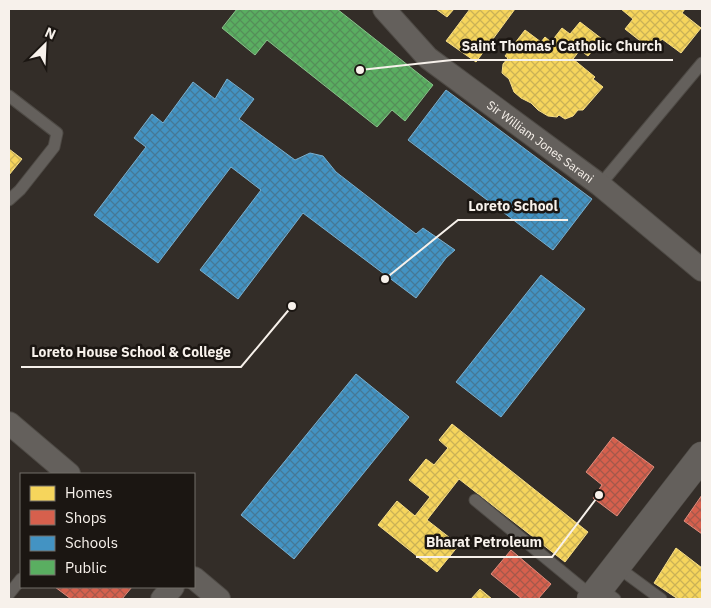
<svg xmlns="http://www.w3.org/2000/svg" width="711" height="608" font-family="'IBM Plex Sans',sans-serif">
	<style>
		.homes { fill: url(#homes-cross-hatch); stroke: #f6dd87 }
		.shops { fill: url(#shops-cross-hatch); stroke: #e08c7c }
		.schools { fill: url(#schools-cross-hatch); stroke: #79afcf }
		.public { fill: url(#public-cross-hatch); stroke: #89c28a }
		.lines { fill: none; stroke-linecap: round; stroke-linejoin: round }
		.lane-casing { stroke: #4e4a45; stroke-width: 13 }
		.street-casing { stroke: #4e4a45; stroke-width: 24 }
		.secondary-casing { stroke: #4e4a45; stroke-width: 29 }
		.lane { stroke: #64605c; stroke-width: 11 }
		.street { stroke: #64605c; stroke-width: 22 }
		.secondary { stroke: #64605c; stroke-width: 28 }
		.labels { text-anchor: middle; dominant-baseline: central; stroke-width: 5; stroke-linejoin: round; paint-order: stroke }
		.street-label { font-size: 12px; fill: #f7f1eb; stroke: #1b1612 }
		.leader { fill: none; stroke: #f7f1eb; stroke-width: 2 }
		.callout-dot { fill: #f7f1eb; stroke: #1b1612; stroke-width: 2 }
		.callout-label { font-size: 14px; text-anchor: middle; font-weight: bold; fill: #f7f1eb; stroke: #1b1612; stroke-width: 5; stroke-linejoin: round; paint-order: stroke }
	</style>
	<defs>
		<pattern id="homes-cross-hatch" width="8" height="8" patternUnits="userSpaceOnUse" patternTransform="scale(1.25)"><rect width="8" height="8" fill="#f6d55c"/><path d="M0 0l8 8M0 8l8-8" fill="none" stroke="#cbb256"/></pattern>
		<pattern id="shops-cross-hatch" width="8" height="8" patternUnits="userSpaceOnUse" patternTransform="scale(1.25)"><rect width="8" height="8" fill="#d6604d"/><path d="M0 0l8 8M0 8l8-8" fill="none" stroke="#a5584b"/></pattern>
		<pattern id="schools-cross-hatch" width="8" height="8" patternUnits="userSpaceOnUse" patternTransform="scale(1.25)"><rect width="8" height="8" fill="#4393c3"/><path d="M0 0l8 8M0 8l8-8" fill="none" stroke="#457997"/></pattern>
		<pattern id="public-cross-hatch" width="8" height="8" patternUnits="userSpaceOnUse" patternTransform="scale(1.25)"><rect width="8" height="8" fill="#5aae61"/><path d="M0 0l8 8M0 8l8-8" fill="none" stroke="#558f59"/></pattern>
	</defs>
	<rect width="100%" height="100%" fill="#332d28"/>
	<g class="homes">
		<path d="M436,9H454L447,17Z"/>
		<path d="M470,9H515L476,62L446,41Z"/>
		<path d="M621,9H685L682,13L701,28L681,53L662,39L653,51L625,29L633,19Z"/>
		<path d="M580,22L602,39L588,56L580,50L573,59L595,77L593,79L603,87L583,110H578L573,116L565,119L559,115L557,117L548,116L538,110L531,103L521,98L514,92L509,79L502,73L503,64L508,58L505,56L525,30L541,42L545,37L551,42L562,28L570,34Z"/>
		<path d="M9,149L22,159L9,175Z"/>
		<path d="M452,424L588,532L565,562L459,479L427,520L459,545L437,572L378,525L397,501L415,516L430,497L409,480L426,459L434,465L448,448L439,440Z"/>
		<path d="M676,548L702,568V599H678L654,583Z"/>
		<path d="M480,589L492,599H471Z"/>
	</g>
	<g class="shops">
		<path d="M613,437L654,467L617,516L593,498L602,485L586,472Z"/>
		<path d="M702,495V534L684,521Z"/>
		<path d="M511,550L551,584L538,599H522L491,574Z"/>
		<path d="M55,587H132L122,599H71Z"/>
	</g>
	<g class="schools">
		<path d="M227,79L254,99L239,119L295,160L310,153L323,156L336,172L416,234L423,228L455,250L446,258L416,298L303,213L238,299L200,270L261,190L231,167L158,263L94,215L146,147L134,138L152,114L163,123L193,82L215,99Z"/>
		<path d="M446,90L592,199L553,250L408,140Z"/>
		<path d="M541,275L585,309L501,417L456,382Z"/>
		<path d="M356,374L409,417L294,559L241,515Z"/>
	</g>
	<path class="public" d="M237,9H337L433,85L405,121L392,110L377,127L267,40L255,55L222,28Z"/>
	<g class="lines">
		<g class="lane-casing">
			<g id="lane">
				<path d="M9,96L57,133L54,147L20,190L9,200"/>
				<path d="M600,185L702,63"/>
				<path d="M475,500L593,597"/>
				<path d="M616,566L661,599"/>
				<path d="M600,587L615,599"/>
				<path d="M9,594L21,579"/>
			</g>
		</g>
		<g class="street-casing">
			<g id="street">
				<path id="s1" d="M384,9L428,58L600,185L702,270"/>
				<path d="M9,423L69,474"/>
				<path d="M194,578L219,599"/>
				<path d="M162,599L173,587"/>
			</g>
		</g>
		<g class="secondary-casing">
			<path id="secondary" d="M591,599L702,456"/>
		</g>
		<use href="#lane" class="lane"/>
		<use href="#street" class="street"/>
		<use href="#secondary" class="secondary"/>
	</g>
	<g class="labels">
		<g class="street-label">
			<text stroke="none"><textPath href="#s1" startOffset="206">Sir William Jones Sarani</textPath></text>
		</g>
	</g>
	<path class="leader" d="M360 70L452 60H673M385 279L458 220H568M292 306L241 367H21M599 495L552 557H416"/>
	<g class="callout-dot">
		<circle cx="360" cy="70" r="5"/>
		<circle cx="385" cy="279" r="5"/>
		<circle cx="292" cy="306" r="5"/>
		<circle cx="599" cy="495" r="5"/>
	</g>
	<g class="callout-label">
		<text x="562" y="51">Saint Thomas' Catholic Church</text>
		<text x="513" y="211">Loreto School</text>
		<text x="131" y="357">Loreto House School &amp; College</text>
		<text x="484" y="547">Bharat Petroleum</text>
	</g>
	<rect width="711" height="608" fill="none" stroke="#f7f1eb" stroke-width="20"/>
	<rect x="20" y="473" width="175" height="115" fill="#1b1612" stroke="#736e69"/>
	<rect x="30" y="486" width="25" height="15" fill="#f6d55c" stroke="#736e69"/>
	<text x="65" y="498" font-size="15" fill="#f7f1eb">Homes</text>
	<rect x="30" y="510" width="25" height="15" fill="#d6604d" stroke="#736e69"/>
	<text x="65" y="523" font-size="15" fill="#f7f1eb">Shops</text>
	<rect x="30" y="536" width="25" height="15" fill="#4393c3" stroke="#736e69"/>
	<text x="65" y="548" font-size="15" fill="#f7f1eb">Schools</text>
	<rect x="30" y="560" width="25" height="15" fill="#5aae61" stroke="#736e69"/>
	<text x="65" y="573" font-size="15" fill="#f7f1eb">Public</text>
	<g transform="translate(45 45) rotate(24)" stroke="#1b1612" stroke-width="4" paint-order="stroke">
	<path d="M0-4L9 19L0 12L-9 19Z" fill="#f7f1eb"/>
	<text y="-8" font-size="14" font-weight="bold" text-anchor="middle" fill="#f7f1eb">N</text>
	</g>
</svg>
